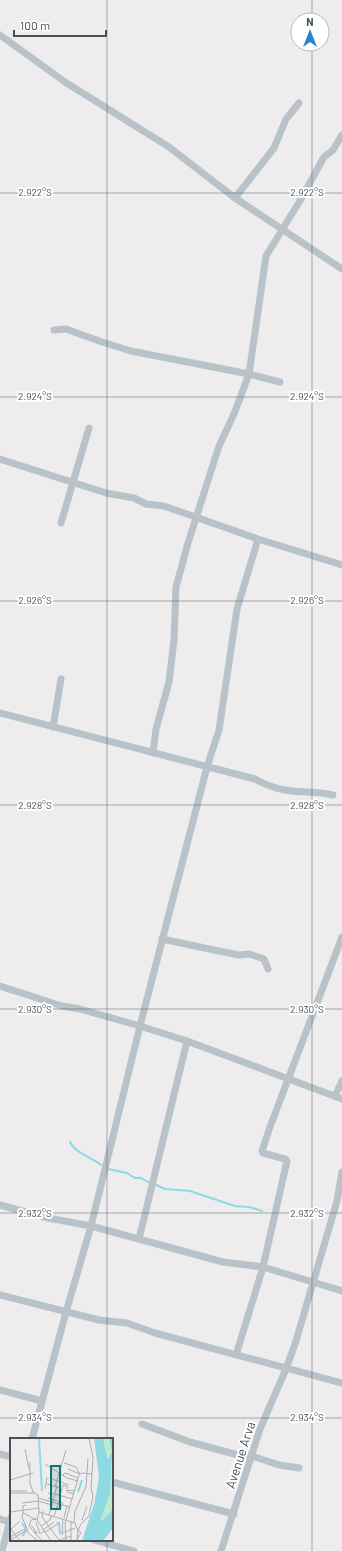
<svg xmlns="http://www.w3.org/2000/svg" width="342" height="1551" font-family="Barlow,sans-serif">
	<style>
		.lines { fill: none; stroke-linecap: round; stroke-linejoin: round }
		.stream { stroke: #8edae3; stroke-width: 2 }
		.minor { stroke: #b9c2c8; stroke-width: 7 }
		.ticks { fill: none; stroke: #465258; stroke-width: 1; stroke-opacity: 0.45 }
		.labels { text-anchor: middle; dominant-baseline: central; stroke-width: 4; stroke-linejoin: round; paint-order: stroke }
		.street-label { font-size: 13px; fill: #465258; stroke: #fff }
		.inset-river { fill: none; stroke: #8edae3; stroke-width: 2 }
		.inset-road { fill: none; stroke: #abaeb1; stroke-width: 1 }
		.view { fill: #0f766e; fill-opacity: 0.15; stroke: #0f766e; stroke-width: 2 }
		.inset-edge { fill: none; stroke: #465258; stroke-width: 2 }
		.ticks-label { font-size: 10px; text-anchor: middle; fill: #465258; stroke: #fff; stroke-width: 4; stroke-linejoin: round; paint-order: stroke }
	</style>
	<rect width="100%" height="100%" fill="#efeced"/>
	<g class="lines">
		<g class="stream">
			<path d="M70,1142C75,1153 91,1157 101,1165"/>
			<path d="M108,1169L127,1173L135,1178H141L150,1183"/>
			<path d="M154,1184L165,1189L190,1191L235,1206L249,1207L262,1211"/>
		</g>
		<g class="minor">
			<path d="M0,35L65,82L169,147L235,198L342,269"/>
			<path d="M235,198L274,148L286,119L299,103"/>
			<path d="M54,330L66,329L102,342L131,351L249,374L280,382"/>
			<path d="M0,459L106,493L134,498L146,504L164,506L258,539L342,565"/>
			<path d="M61,523L89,428"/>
			<path d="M258,539L237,609L219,730L207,767L140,1026L187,1041L342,1099"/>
			<path d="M0,713L255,779C264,784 274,788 285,790C301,793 317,791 333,795"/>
			<path d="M53,727L61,679"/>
			<path d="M153,753L156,729L169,682L174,640L176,587L188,543L219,446L234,414L249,374L266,256L301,199L324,157L333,150L342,135"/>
			<path d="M162,939L214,950L239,955L249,954L264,959L268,969"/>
			<path d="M0,986L62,1006L80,1009L140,1026L91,1226L66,1312L32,1439"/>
			<path d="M335,1096L342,1081"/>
			<path d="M0,1205L48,1218L91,1226L223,1262L263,1267L342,1291"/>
			<path d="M139,1239L187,1041"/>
			<path d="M0,1295L99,1320L127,1323L155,1333L342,1383"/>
			<path d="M236,1355L263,1267L287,1161L285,1159L263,1153L262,1151L270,1127L342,937"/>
			<path d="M0,1390L42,1401"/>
			<path d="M142,1424L190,1442L238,1455L252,1456L279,1465L299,1468"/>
			<path d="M0,1454L11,1457"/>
			<path d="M112,1482L234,1514"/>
			<path d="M0,1519L10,1522"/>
			<path d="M94,1540L134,1551"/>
			<path d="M2,1551L11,1517"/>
			<path d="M221,1551L260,1429L286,1369L296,1341L337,1201L342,1172"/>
		</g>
	</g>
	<path class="ticks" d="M107,0V1439M312,0V20M312,44V1551M0,193H342M0,397H342M0,601H342M0,805H342M0,1009H342M0,1213H342M0,1418H342M107,1540V1551"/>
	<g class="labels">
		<g class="street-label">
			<text transform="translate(240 1455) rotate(-72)">Avenue Arva</text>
		</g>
	</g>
	<g transform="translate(10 1438)">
		<rect width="103" height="103" fill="#efeced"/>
		<path d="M93,0H99L101,4L102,16L99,21ZM103,28V71L92,83V76L99,57V40Z" fill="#beeaca"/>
		<path d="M84,0H93L98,21L102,14L99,0H103L100,55L91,81L93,82L103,71V90L93,103H72L84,66L89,40Z" fill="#8edae3"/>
		<path class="inset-river" d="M29,0L32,53M68,54L72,42M49,84L50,96M12,85L16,91L13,98M76,103L84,91L95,55V23L89,0"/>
		<path class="inset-road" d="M15,11L19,31M20,24V45L23,54L28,57L29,74L27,82L41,103M54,25L66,29L70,36M35,26L57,40L68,43M58,31L70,36M77,35L78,20M53,37L55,35L68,40M39,40L59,47M0,42L23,35M37,46L50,50M47,47L45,56L62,61M45,49L56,12M35,51L37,39M0,53H17M0,55H24M38,55L45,56L39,77M64,56L57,54V52L64,53M50,58L53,47L58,49L56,51M28,60L60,69M38,60L53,65L51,69M28,63L42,67M12,65L28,63M16,67L13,68V75L27,82M33,73L32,79L49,102M0,74L29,70M29,74L65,85L68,93L67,101M13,75L12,79L18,93M44,78L51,58M54,80L57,68M26,81L21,82L19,88L32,103M72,82L77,68M26,84L30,96L34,93M64,84L65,73L76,49L77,35M21,87L27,95L24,94M31,88L41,81V77M0,90L10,103M1,91L10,83M33,92L44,84M35,94L48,86L47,84M52,95L65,90M52,97L53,81M0,99L15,91M0,102L16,93L28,103M47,103L61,98M56,103L55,85L69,37L72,35L82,36M61,103V83M66,103L71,95L68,93L71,86L79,78L83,58L81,50L83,19L79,0"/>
		<path class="view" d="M41,28H50V71H41Z"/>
		<rect width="103" height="103" class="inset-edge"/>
	</g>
	<g class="ticks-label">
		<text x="35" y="196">2.922°S</text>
		<text x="307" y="196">2.922°S</text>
		<text x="35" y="400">2.924°S</text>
		<text x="307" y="400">2.924°S</text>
		<text x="35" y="604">2.926°S</text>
		<text x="307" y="604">2.926°S</text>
		<text x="35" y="809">2.928°S</text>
		<text x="307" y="809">2.928°S</text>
		<text x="35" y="1013">2.930°S</text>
		<text x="307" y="1013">2.930°S</text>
		<text x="35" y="1217">2.932°S</text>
		<text x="307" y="1217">2.932°S</text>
		<text x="35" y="1421">2.934°S</text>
		<text x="307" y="1421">2.934°S</text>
	</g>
	<g transform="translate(310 32)"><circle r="19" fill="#ffffff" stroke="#b5babc"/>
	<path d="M0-3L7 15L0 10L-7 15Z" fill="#2882cd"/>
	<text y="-6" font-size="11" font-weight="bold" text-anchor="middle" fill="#465258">N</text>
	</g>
	<path d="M14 30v6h92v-6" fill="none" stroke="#465258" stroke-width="2"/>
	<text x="20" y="30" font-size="12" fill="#465258" stroke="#ffffff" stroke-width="3" paint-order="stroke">100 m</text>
</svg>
